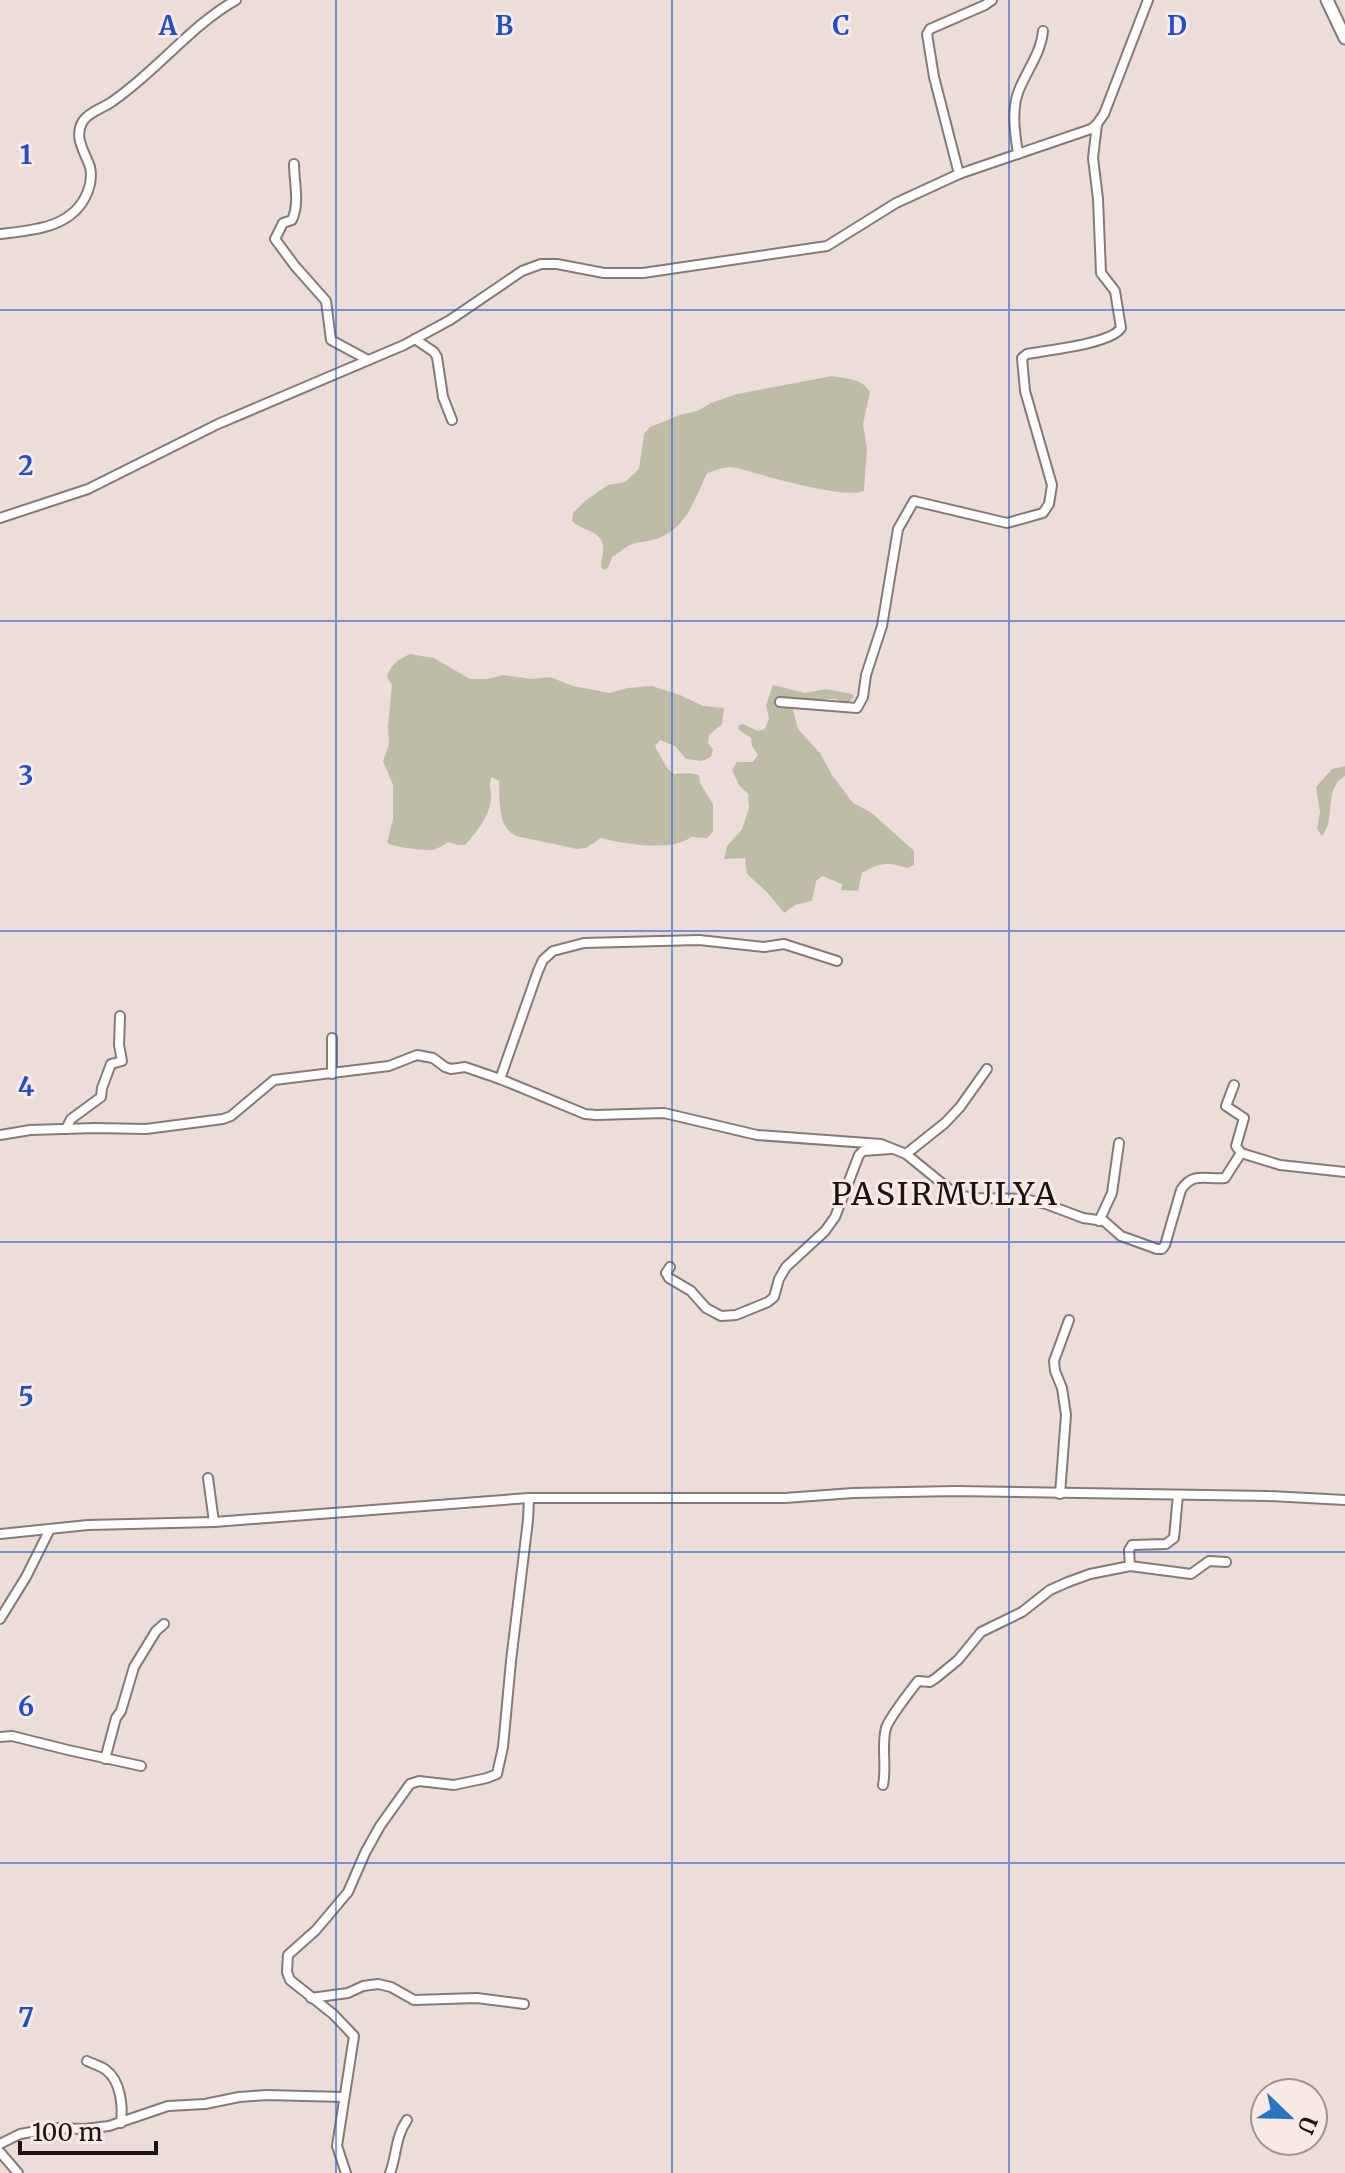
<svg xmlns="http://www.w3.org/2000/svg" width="1345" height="2173" font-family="Merriweather,serif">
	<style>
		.green { fill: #bfbca6 }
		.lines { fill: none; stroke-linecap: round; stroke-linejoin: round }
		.street-casing { stroke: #877a75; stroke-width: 12 }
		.secondary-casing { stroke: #877a75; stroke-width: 15 }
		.street { stroke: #fff; stroke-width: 8 }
		.secondary { stroke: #fff; stroke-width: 11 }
		.grid { fill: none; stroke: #1d4ed8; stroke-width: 2; stroke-opacity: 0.55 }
		.labels { text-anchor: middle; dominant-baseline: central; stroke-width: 6; stroke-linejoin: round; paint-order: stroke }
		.quarter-label { font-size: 32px; letter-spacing: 2px; fill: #191413; stroke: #f9eae5 }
		.grid-label { font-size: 26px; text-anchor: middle; font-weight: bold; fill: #1d4ed8; stroke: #f9eae5; stroke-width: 6; stroke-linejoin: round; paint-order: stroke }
	</style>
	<rect width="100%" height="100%" fill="#ecddd8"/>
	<g class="green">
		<path d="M832,376C847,379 862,378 870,392L863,424L867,448L864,491C847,499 777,479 755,473C747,471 740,468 731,467C723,467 715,471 707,473C695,499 687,527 659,538C650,542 636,541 628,546C622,549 619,554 612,557L608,568L604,570L601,567C601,560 604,553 603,546C602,531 580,530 572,521L573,513L585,501L608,485L625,482L639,469L644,434L650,427L680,415L697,411L711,403L737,394Z"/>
		<path d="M410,654L434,658L470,679H487L503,675L532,679L550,677L573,686L610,693L627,688L652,686L680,695L703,706L724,708L722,724L709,735L708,743L713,749L711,757L702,761L686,759L675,746L660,740L655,746L667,768L674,774L690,773L699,775L700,783L713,804V832L707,838L691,837C673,852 623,844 601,838L586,848L577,849L516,836C497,827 500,799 499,781L492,777C488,785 491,787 491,797C491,814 476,833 465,845H457L449,842C445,844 441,847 436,849C428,852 394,847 387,843L393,819V785L383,761L389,744L388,727L392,685L387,677C390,665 399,659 410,654Z"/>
		<path d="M773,685L805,693L826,689L852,694L854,697L848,703L836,699H794L791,703L798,729L820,753L832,775L853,803L872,813L914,851V865L907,868C887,862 880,862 862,873L858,891L841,890L842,884L822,876L816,881L812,901L795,905L784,913L766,891L747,874L745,858L724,859L727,846L742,829L749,808L748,794L739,785L732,770L737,762H753L758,755L752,746L751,738L738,729L739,725L743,724L758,731L765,729L769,718L766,705Z"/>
		<path d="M1345,766V776C1322,789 1337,819 1322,836L1317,829L1320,812L1316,787L1332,769Z"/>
	</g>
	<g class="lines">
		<g class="street-casing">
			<g id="street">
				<path d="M1018,154C1015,134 1011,109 1019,90C1027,70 1041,53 1043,31"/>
				<path d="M294,164C294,183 300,202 292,220L283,223L275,239L295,266L326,301L331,340L368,360"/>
				<path d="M959,174L934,77L927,34L930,29L985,5L992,0"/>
				<path d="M0,234C34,230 74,228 88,191C91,183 92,176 90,167C85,152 73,137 83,121C90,111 104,108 113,101C157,71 190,26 236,0"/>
				<path d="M415,339L434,352L437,357L443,397L452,420"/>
				<path d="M0,518L88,489L218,424L404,345L450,320L522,271L541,264H557L604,273H643L827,246L896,203L959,174L1091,129L1097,124L1104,114L1148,0"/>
				<path d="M780,702L857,708L863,697L866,675L882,626L898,529L914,501L1007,523L1043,513L1049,504L1052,485L1025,391L1022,358L1027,354C1047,350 1111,344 1121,328L1115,291L1101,273L1098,199L1093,158L1097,124"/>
				<path d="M332,1074V1038"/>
				<path d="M500,1079L538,971L543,960L553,951L584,943L699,940L764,947L784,944L837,961"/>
				<path d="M1234,1085L1226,1106L1244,1118L1236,1146L1241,1153"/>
				<path d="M66,1129L71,1119L101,1097L102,1088L111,1064L122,1061L119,1045L120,1016"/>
				<path d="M0,1135L30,1130L95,1128L146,1129L223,1119L231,1116L274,1080L389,1066L417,1055L433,1058L445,1067L451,1069L465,1067L500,1079L585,1114L596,1115L664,1113L757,1135L881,1144L906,1154L949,1189L958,1195L973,1198L1025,1199L1046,1204L1083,1218L1104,1221L1121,1236L1157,1249H1162L1165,1245L1181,1190C1193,1171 1207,1180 1225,1178L1241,1153L1280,1165L1345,1172"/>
				<path d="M906,1154L945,1123L960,1107L987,1069"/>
				<path d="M1099,1221L1112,1193L1119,1143"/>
				<path d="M670,1267L666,1273L669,1278L691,1291L706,1308L721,1316L736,1315L768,1302L774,1297L779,1279L786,1267L825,1231L835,1217L859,1155L863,1151L891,1149"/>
				<path d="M208,1478L214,1522"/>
				<path d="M1060,1494L1066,1415L1062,1388L1055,1371L1054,1361L1069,1320"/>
				<path d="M0,1534L88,1525L214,1522L529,1498H785L853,1493L956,1491L1268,1496L1345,1500"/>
				<path d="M1130,1566L1129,1550L1132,1545L1166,1544L1174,1538L1178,1495"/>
				<path d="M0,1619L26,1577L50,1529"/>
				<path d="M0,1737L12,1736L68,1750L141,1766"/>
				<path d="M105,1759L116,1718L121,1711L134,1667L156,1631L164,1624"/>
				<path d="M883,1785C887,1766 881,1746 886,1728C889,1719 911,1690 918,1681L930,1682L936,1678L958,1660L981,1632L1022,1612L1050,1590L1068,1582L1090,1574L1130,1566L1191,1574L1209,1561L1226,1562"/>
				<path d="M311,1998L348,1993L363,1986L378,1984L391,1987L414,2000L477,1998L524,2004"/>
				<path d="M87,2061C93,2064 101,2066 106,2070C121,2081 123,2107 121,2123"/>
				<path d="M0,2144L20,2134L54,2128L85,2129L109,2126L168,2106L205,2104L239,2097L266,2095L344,2097"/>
				<path d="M0,2152L18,2173"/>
				<path d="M346,2173L337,2146L354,2036L333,2014L290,1980L287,1972L288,1955L316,1930L348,1892L365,1853L380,1826L410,1784L419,1781L454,1785L487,1778L497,1774L503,1747L511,1661L528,1520L529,1498"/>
				<path d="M390,2173C397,2155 395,2137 407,2120"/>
			</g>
		</g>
		<g class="secondary-casing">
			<path id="secondary" d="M1327,0L1345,38"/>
		</g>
		<use href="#street" class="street"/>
		<use href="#secondary" class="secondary"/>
	</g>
	<path class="grid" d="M336,0V2173M672,0V2173M1009,0V2173M0,310H1345M0,621H1345M0,931H1345M0,1242H1345M0,1552H1345M0,1863H1345"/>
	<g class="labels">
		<g class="quarter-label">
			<text x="945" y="1194">PASIRMULYA</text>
		</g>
	</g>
	<g class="grid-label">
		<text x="168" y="35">A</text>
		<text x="504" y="35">B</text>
		<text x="841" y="35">C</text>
		<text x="1177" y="35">D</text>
		<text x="26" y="164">1</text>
		<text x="26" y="475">2</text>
		<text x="26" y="785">3</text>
		<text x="26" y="1096">4</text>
		<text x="26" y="1406">5</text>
		<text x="26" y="1716">6</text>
		<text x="26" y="2027">7</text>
	</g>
	<g transform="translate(1289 2117) rotate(113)"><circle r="38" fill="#f9eae5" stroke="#9f9491" stroke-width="2"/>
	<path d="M0-6L14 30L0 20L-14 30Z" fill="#2475c4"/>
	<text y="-12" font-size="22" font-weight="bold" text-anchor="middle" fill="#191413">U</text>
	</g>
	<path d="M20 2141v12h136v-12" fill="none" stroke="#191413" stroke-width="4"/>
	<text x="32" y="2141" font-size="24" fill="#191413" stroke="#f9eae5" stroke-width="6" paint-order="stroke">100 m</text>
</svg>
